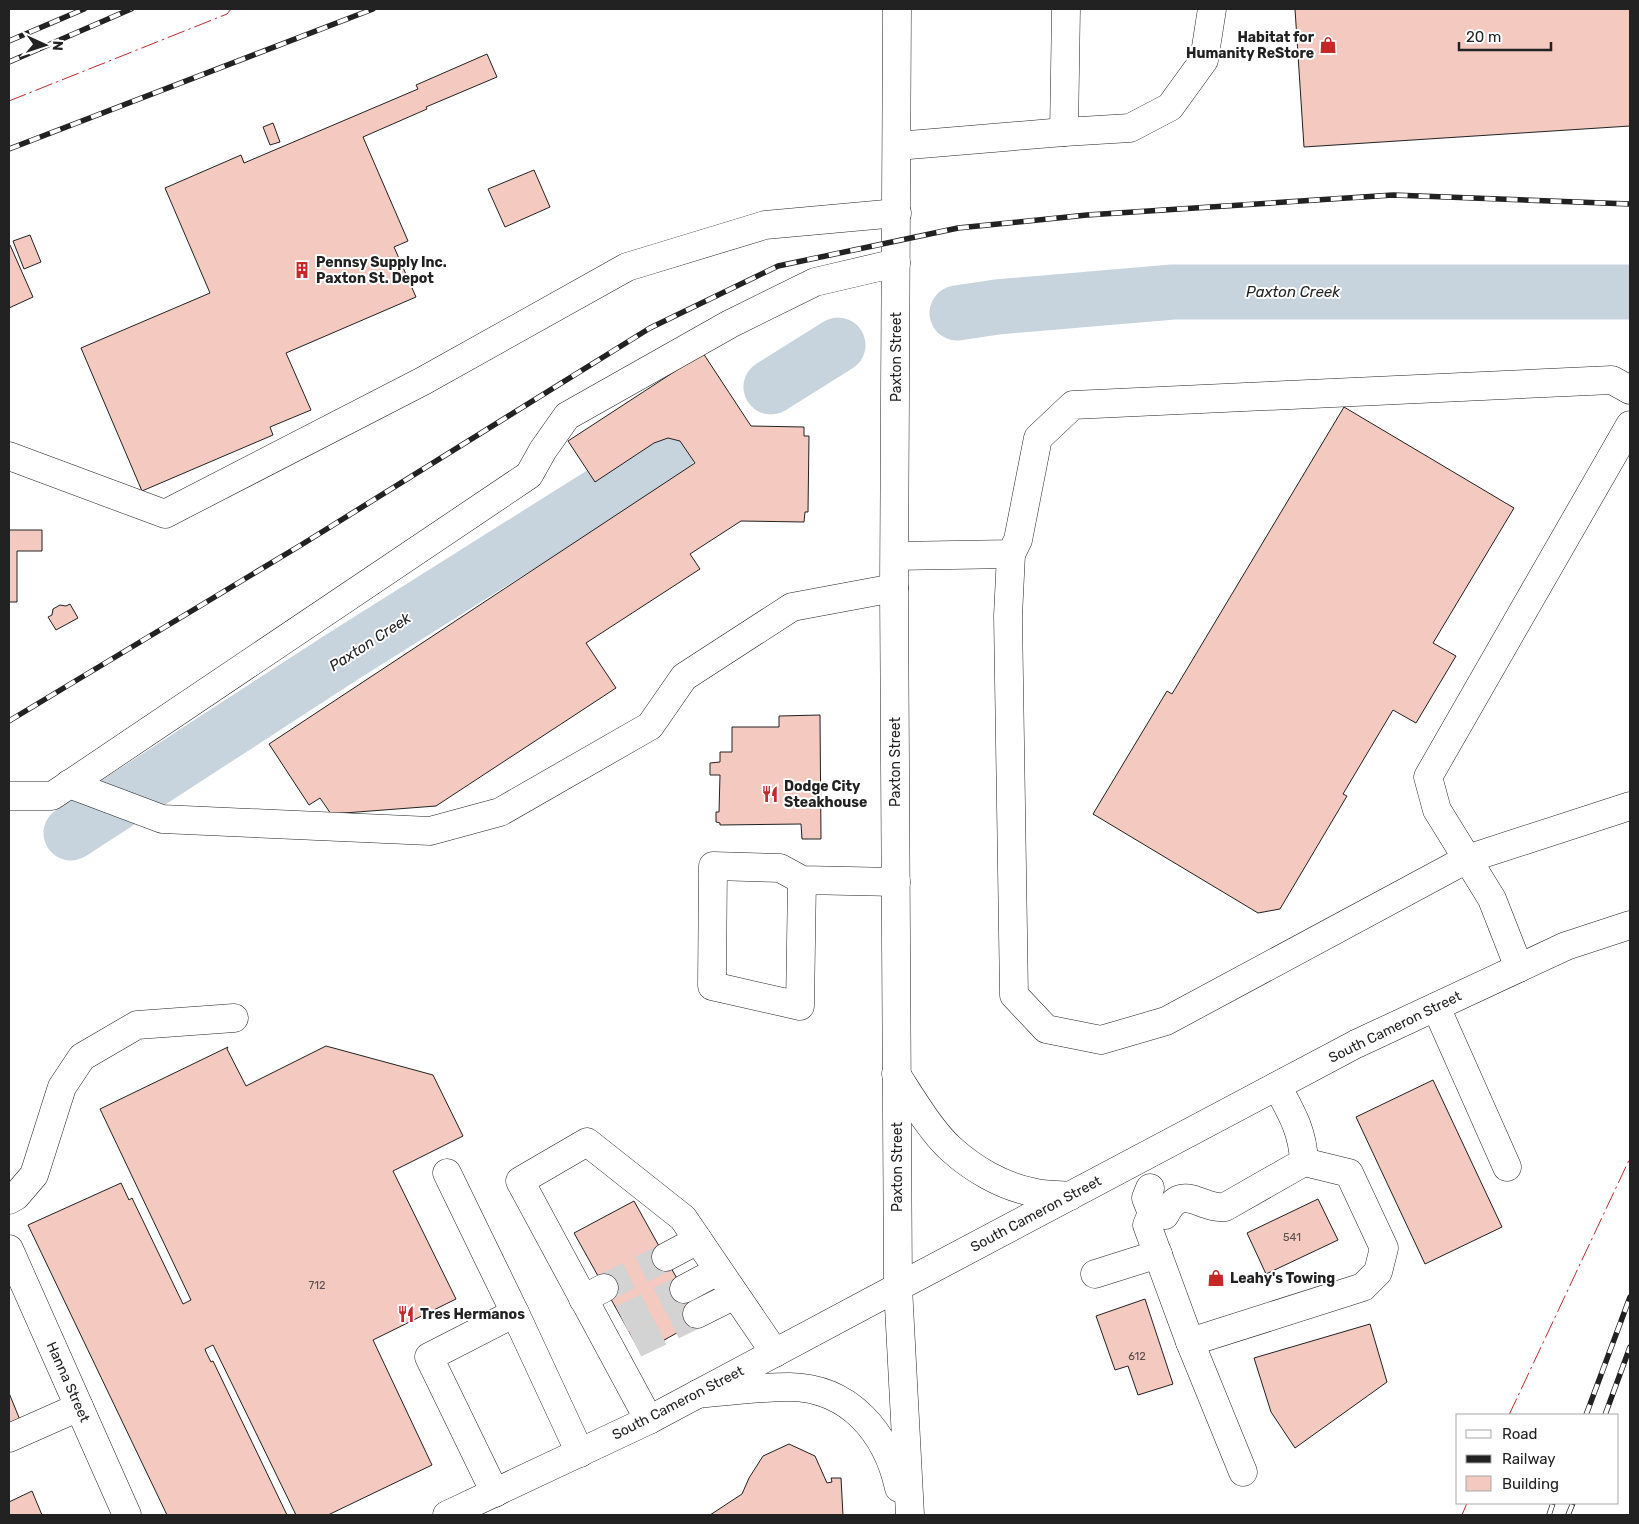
<svg xmlns="http://www.w3.org/2000/svg" width="1639" height="1524" font-family="Rubik,sans-serif">
	<style>
		.lines { fill: none; stroke-linecap: round; stroke-linejoin: round }
		.river { stroke: #c7d3dd; stroke-width: 55 }
		.building { fill: #f3c9c0; stroke: #222 }
		.minor-tunnel { stroke: #d3d3d3; stroke-width: 28; stroke-dasharray: 28 14; stroke-linecap: butt }
		.minor-casing { stroke: #222; stroke-width: 29 }
		.major-casing { stroke: #222; stroke-width: 29 }
		.highway-casing { stroke: #222; stroke-width: 29 }
		.minor { stroke: #fff; stroke-width: 28 }
		.major { stroke: #fff; stroke-width: 28 }
		.highway { stroke: #fff; stroke-width: 28 }
		.rail-casing { stroke: #222; stroke-width: 5.5 }
		.rail { stroke: #fff; stroke-width: 4; stroke-dasharray: 11; stroke-linecap: butt }
		.power { stroke: #c62828; stroke-width: 1; stroke-dasharray: 18 4 2.5 4; stroke-linecap: butt }
		.labels { text-anchor: middle; dominant-baseline: central; stroke-width: 4; stroke-linejoin: round; paint-order: stroke }
		.number-label { font-size: 11px; fill: #564c4a }
		.poi-label { font-size: 14px; font-weight: bold; fill: #222; stroke: #fff; text-anchor: start }
		.street-label { font-size: 14px; fill: #222; stroke: #fff }
		.water-label { font-size: 15px; font-style: italic; fill: #222; stroke: #fff }
	</style>
	<rect width="100%" height="100%" fill="#fff"/>
	<g class="lines">
		<g class="river">
			<path d="M957,313L997,307L1173,292H1630"/>
			<path d="M771,387L838,345"/>
			<path d="M71,833L342,657L668,452"/>
		</g>
	</g>
	<g class="building">
		<path d="M1295,9H1630V126L1304,147Z"/>
		<path d="M487,54L497,77L426,107L427,109L363,137L408,241L394,247L416,297L286,353L311,410L270,427L273,435L142,491L81,348L210,293L165,188L241,155L244,163L418,89L416,85Z"/>
		<path d="M273,123L280,142L270,145L263,127Z"/>
		<path d="M534,170L550,207L505,227L488,189Z"/>
		<path d="M30,235L41,262L24,269L13,241Z"/>
		<path d="M9,245H10L33,297L9,308Z"/>
		<path d="M703,353L751,426L804,427V436H809L808,512H805L804,522L741,521L690,554L700,569L586,643L616,688L436,806L331,814L320,798L309,805L269,744L695,463L680,441L668,438L654,443L595,482L568,441Z"/>
		<path d="M1344,407L1514,508L1433,643L1456,656L1416,723L1393,710L1343,794L1347,796L1280,909L1258,913L1093,814L1167,691L1172,694Z"/>
		<path d="M9,530H42V551H17V602H9Z"/>
		<path d="M70,604L78,618L56,630L48,617L52,615L53,609L60,605L66,606Z"/>
		<path d="M820,715L821,839H802L801,824L720,825V823L716,822V812H719L720,775H710V763L720,762V752H732V727H779V716Z"/>
		<path d="M326,1046L433,1075L463,1136L393,1171L456,1299L373,1340L432,1465L328,1515H296L213,1345L205,1349L206,1352L211,1362L213,1361L287,1515H167L28,1225L121,1183L129,1200L132,1198L183,1304L191,1300L100,1109L228,1047L227,1049L246,1086Z"/>
		<path d="M1433,1080L1502,1227L1425,1264L1356,1117Z"/>
		<path d="M1318,1199L1338,1240L1266,1274L1247,1233Z"/>
		<path d="M634,1201L700,1320L641,1353L574,1233Z"/>
		<path d="M1145,1299L1173,1384L1138,1395L1128,1366L1115,1370L1096,1316Z"/>
		<path d="M1370,1324L1387,1382L1295,1448L1271,1412L1254,1358Z"/>
		<path d="M9,1393L20,1420L9,1425Z"/>
		<path d="M789,1444L815,1456L827,1483L832,1482L831,1478H841L843,1515H710L742,1494L749,1478L763,1456Z"/>
		<path d="M32,1491L42,1515H9V1502Z"/>
	</g>
	<g class="lines">
		<g class="minor-tunnel">
			<path d="M604,1288L666,1257"/>
			<path d="M622,1319L684,1289"/>
			<path d="M635,1344L697,1314"/>
		</g>
		<g class="minor-casing">
			<g id="minor">
				<path d="M1064,132L1066,9"/>
				<path d="M897,146L1064,132L1130,128L1170,107L1204,60L1212,9"/>
				<path d="M9,456L165,514L423,381L627,267L765,225L897,213"/>
				<path d="M1011,554L1008,616L1014,995L1046,1029L1101,1040L1166,1021L1467,859L1630,806"/>
				<path d="M895,556L1011,554L1018,540L1038,438L1073,405L1612,380L1630,390"/>
				<path d="M69,784L162,819L430,831L500,812L650,726L684,677L792,607L894,588"/>
				<path d="M9,796H52L529,475L543,450L567,416L730,324L815,282L896,263"/>
				<path d="M802,880L800,1006L712,986L713,866L780,868L802,880L896,882"/>
				<path d="M1519,968L1492,899L1437,810L1428,777L1630,425"/>
				<path d="M1436,1007L1507,1167"/>
				<path d="M447,1173L515,1313"/>
				<path d="M1150,1188L1146,1198L1152,1213L1147,1225L1190,1342L1243,1472"/>
				<path d="M9,1200L16,1196L34,1175L62,1087L82,1057L137,1025L234,1018"/>
				<path d="M1152,1213L1165,1215C1182,1181 1201,1210 1225,1207L1304,1162C1303,1131 1291,1112 1277,1086"/>
				<path d="M9,1249L127,1515"/>
				<path d="M666,1257L698,1240"/>
				<path d="M1095,1274L1158,1254"/>
				<path d="M684,1289L718,1271"/>
				<path d="M583,1299L604,1288"/>
				<path d="M697,1314L735,1295"/>
				<path d="M1190,1342L1363,1287L1378,1272L1384,1248L1349,1173L1304,1162"/>
				<path d="M649,1420L520,1181L587,1142L683,1218L775,1353"/>
				<path d="M9,1438L79,1407"/>
				<path d="M495,1493L429,1357L515,1313L580,1453"/>
			</g>
		</g>
		<g class="major-casing">
			<path id="major" d="M447,1515L649,1420L898,1287L894,588L897,9"/>
		</g>
		<g class="highway-casing">
			<g id="highway">
				<path d="M896,1074C911,1097 931,1131 951,1149C973,1169 1002,1186 1032,1192C1044,1195 1058,1195 1070,1196"/>
				<path d="M698,1394C728,1391 760,1387 790,1387C850,1388 887,1433 899,1488"/>
				<path d="M910,1515L898,1287L1356,1044L1566,946L1630,925"/>
			</g>
		</g>
		<use href="#minor" class="minor"/>
		<use href="#major" class="major"/>
		<use href="#highway" class="highway"/>
		<g class="rail-casing">
			<g id="rail">
				<path d="M9,41L84,9"/>
				<path d="M9,62L131,9"/>
				<path d="M9,149L373,9"/>
				<path d="M9,721L301,545L650,328L778,266L958,228L1087,215L1393,195L1630,204"/>
				<path d="M1586,1415L1630,1297"/>
				<path d="M1605,1415L1630,1347"/>
				<path d="M1549,1515L1553,1503"/>
				<path d="M1568,1515L1573,1503"/>
			</g>
		</g>
		<use href="#rail" class="rail"/>
		<g class="power">
			<path d="M9,101L227,14L231,9"/>
			<path d="M1509,1415L1630,1158"/>
			<path d="M1462,1515L1467,1503"/>
		</g>
	</g>
	<defs>
		<g id="shop-bare" transform="scale(1.35)"><path d="M-5-2.5h2.3a2.7 3.5 0 0 1 5.4 0H5L5.5 6h-11ZM-1.5-2.5h3a1.5 2.3 0 0 0-3 0Z" fill="#c62828" stroke="#fff" stroke-width="2.5" paint-order="stroke"/></g>
		<g id="building-bare" transform="scale(1.35)"><path d="M-4-6H4V6H1V3H-1V6H-4ZM-2.5-4.3h1.7v1.8h-1.7ZM.8-4.3h1.7v1.8H.8ZM-2.5-1h1.7V.8h-1.7ZM.8-1h1.7V.8H.8Z" fill="#c62828" stroke="#fff" stroke-width="2.5" paint-order="stroke"/></g>
		<g id="restaurant-bare" transform="scale(1.35)"><path d="M-5-6h1v4h1v-4h1v4h1v-4h1v5L-1.5 .5V6h-2V.5L-5-1ZM5-6V6H3V1.5H1.5Q1.5-4 5-6Z" fill="#c62828" stroke="#fff" stroke-width="2.5" paint-order="stroke"/></g>
	</defs>
	<g fill-rule="evenodd">
		<use href="#shop-bare" x="1328" y="45"/>
		<use href="#building-bare" x="302" y="270"/>
		<use href="#restaurant-bare" x="770" y="794"/>
		<use href="#shop-bare" x="1216" y="1278"/>
		<use href="#restaurant-bare" x="406" y="1314"/>
	</g>
	<g class="labels">
		<g class="number-label">
			<text x="1292" y="1237">541</text>
			<text x="317" y="1285">712</text>
			<text x="1137" y="1356">612</text>
		</g>
		<g class="poi-label">
			<text x="1314" y="37" text-anchor="end">Habitat for<tspan x="1314" dy="16">Humanity ReStore</tspan></text>
			<text x="316" y="262">Pennsy Supply Inc.<tspan x="316" dy="16">Paxton St. Depot</tspan></text>
			<text x="784" y="786">Dodge City<tspan x="784" dy="16">Steakhouse</tspan></text>
			<text x="1230" y="1278">Leahy's Towing</text>
			<text x="420" y="1314">Tres Hermanos</text>
		</g>
		<g class="street-label">
			<text transform="translate(896 357) rotate(-90)">Paxton Street</text>
			<text transform="translate(895 762) rotate(-90)">Paxton Street</text>
			<text transform="translate(1395 1027) rotate(-26)">South Cameron Street</text>
			<text transform="translate(897 1167) rotate(-90)">Paxton Street</text>
			<text transform="translate(1036 1214) rotate(-28)">South Cameron Street</text>
			<text transform="translate(68 1382) rotate(66)">Hanna Street</text>
			<text transform="translate(678 1403) rotate(-27)">South Cameron Street</text>
		</g>
		<g class="water-label">
			<text x="1293" y="292">Paxton Creek</text>
			<text transform="translate(370 642) rotate(-33)">Paxton Creek</text>
		</g>
	</g>
	<rect width="1639" height="1524" fill="none" stroke="#222222" stroke-width="20"/>
	<rect x="1456" y="1414" width="162" height="90" fill="#ffffff" stroke="#a7a7a7"/>
	<rect x="1466" y="1430" width="25" height="8" fill="#ffffff" stroke="#a7a7a7"/>
	<text x="1502" y="1439" font-size="15" fill="#222222">Road</text>
	<rect x="1466" y="1455" width="25" height="8" fill="#222222" stroke="#a7a7a7"/>
	<text x="1502" y="1464" font-size="15" fill="#222222">Railway</text>
	<rect x="1466" y="1476" width="25" height="15" fill="#f3c9c0" stroke="#a7a7a7"/>
	<text x="1502" y="1489" font-size="15" fill="#222222">Building</text>
	<g transform="translate(45 45) rotate(93)" stroke="#ffffff" stroke-width="4" paint-order="stroke">
	<path d="M0-4L9 19L0 12L-9 19Z" fill="#222222"/>
	<text y="-8" font-size="14" font-weight="bold" text-anchor="middle" fill="#222222">N</text>
	</g>
	<path d="M1459 42v8h92v-8" fill="none" stroke="#222222" stroke-width="2.5"/>
	<text x="1466" y="42" font-size="15" fill="#222222" stroke="#ffffff" stroke-width="4" paint-order="stroke">20 m</text>
</svg>
